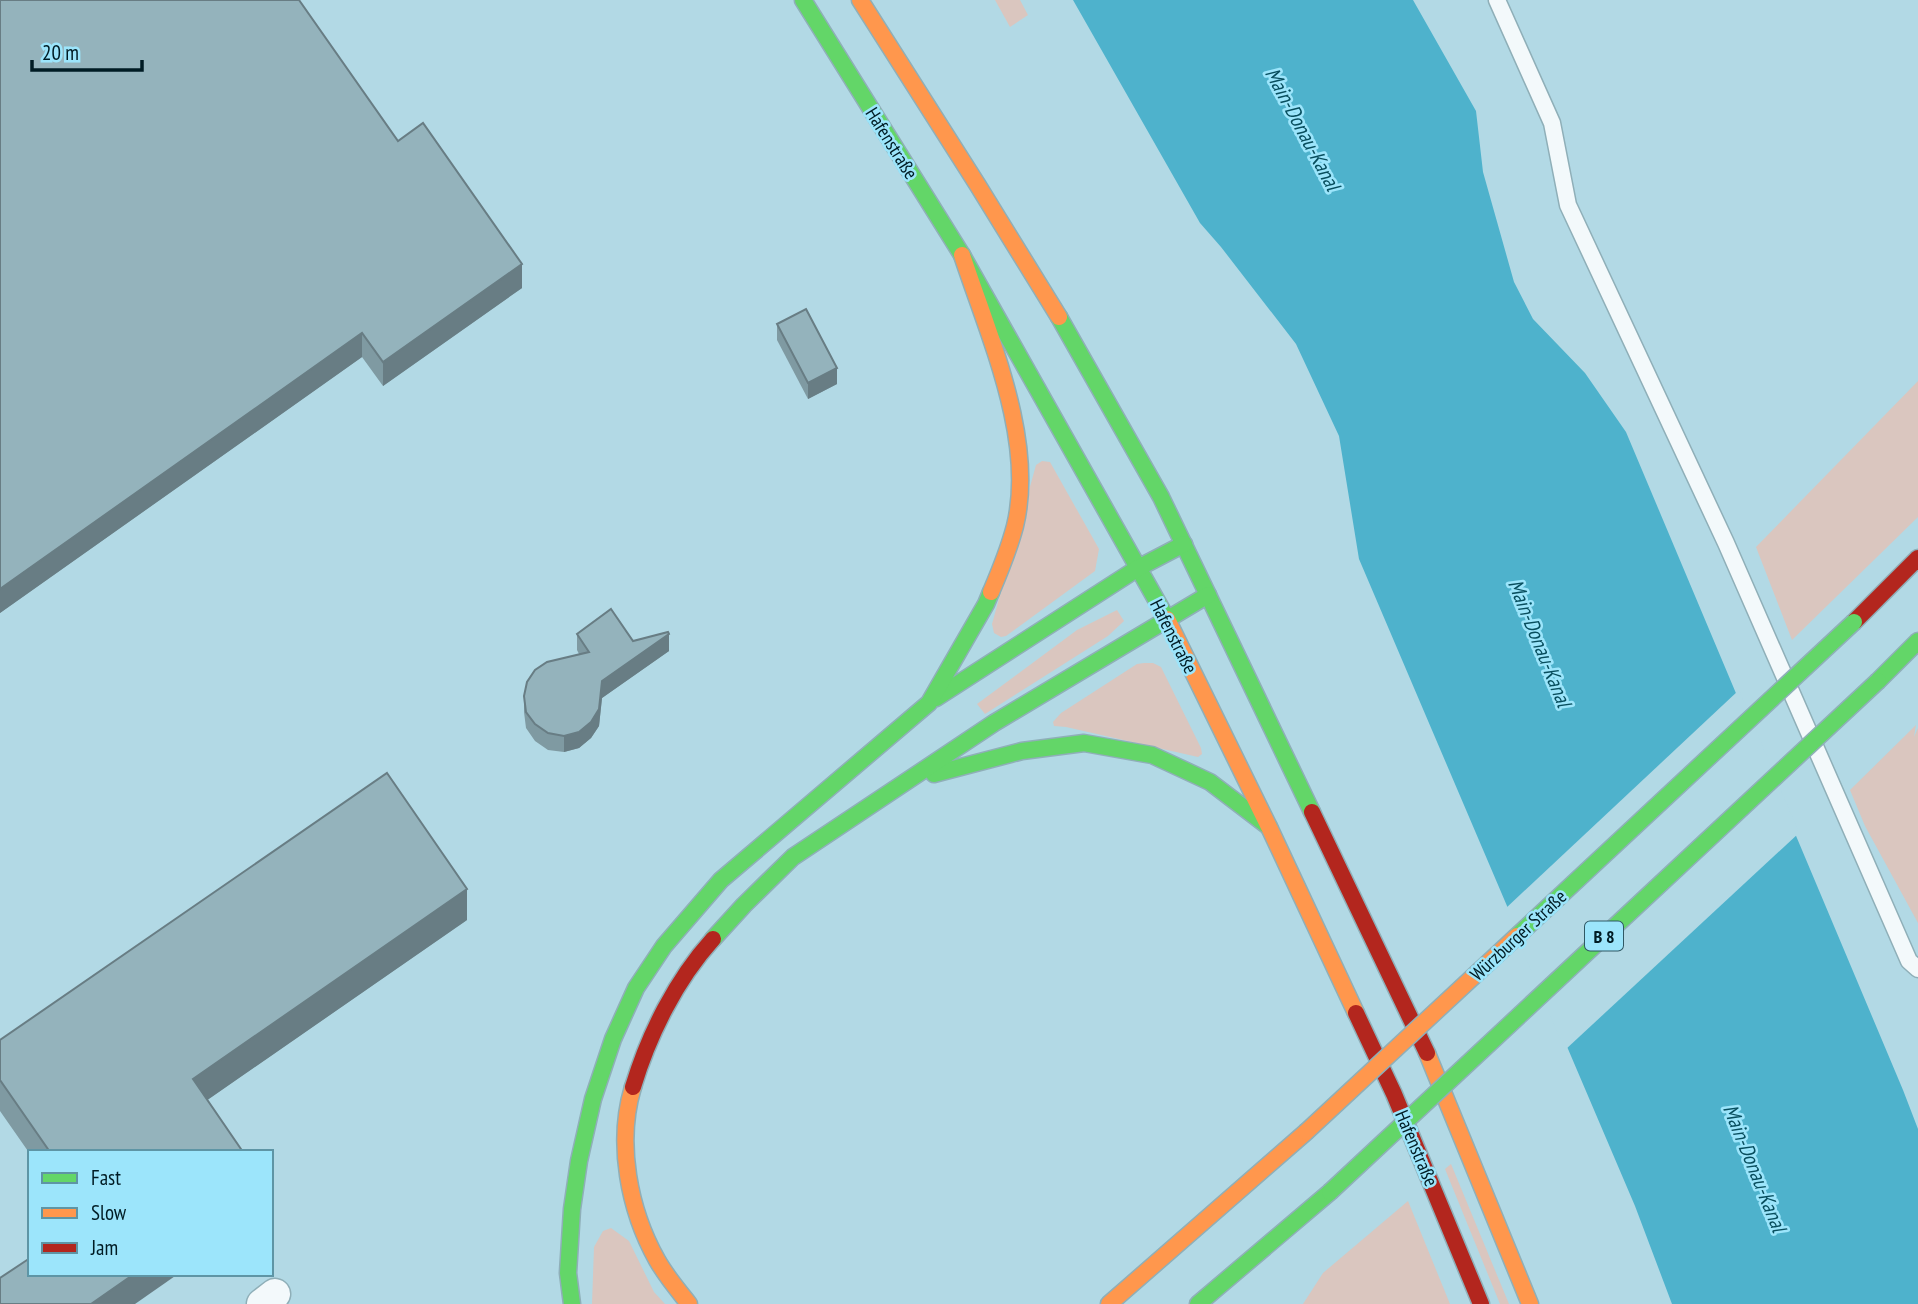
<svg xmlns="http://www.w3.org/2000/svg" width="1918" height="1304" font-family="'PT Sans Narrow',sans-serif">
	<style>
		.green { fill: #dac6bf }
		.water { fill: #4eb2cc }
		.pier { fill: #b2d9e5 }
		.lines { fill: none; stroke-linecap: round; stroke-linejoin: round }
		.lane-casing { stroke: #8fafb8; stroke-width: 19 }
		.street-casing { stroke: #8fafb8; stroke-width: 33 }
		.fast-casing { stroke: #8fafb8; stroke-width: 19 }
		.slow-casing { stroke: #8fafb8; stroke-width: 19 }
		.jam-casing { stroke: #8fafb8; stroke-width: 19 }
		.lane { stroke: #f3f9fb; stroke-width: 16 }
		.street { stroke: #f3f9fb; stroke-width: 30 }
		.fast { stroke: #63d668; stroke-width: 16 }
		.slow { stroke: #ff974d; stroke-width: 16 }
		.jam { stroke: #b3261e; stroke-width: 16 }
		.fast-bridge-casing { stroke: #8fafb8; stroke-width: 19; stroke-linecap: butt }
		.slow-bridge-casing { stroke: #8fafb8; stroke-width: 19; stroke-linecap: butt }
		.fast-bridge { stroke: #63d668; stroke-width: 16 }
		.slow-bridge { stroke: #ff974d; stroke-width: 16 }
		.wall { fill: #7f9aa2 }
		.shaded-wall { fill: #687d84 }
		.building { fill: #94b3bc; stroke: #687d84; stroke-width: 2 }
		.labels { text-anchor: middle; dominant-baseline: central; stroke-width: 5; stroke-linejoin: round; paint-order: stroke }
		.shield { fill: #9ce5fb; stroke: #2f5864; stroke-width: 2 }
		.shield-label { font-size: 18px; font-weight: bold; fill: #001c24 }
		.street-label { font-size: 19px; fill: #001c24; stroke: #9ce5fb }
		.water-label { font-size: 21px; font-style: italic; fill: #084e5e; stroke: #9ce5fb }
	</style>
	<rect width="100%" height="100%" fill="#b2d9e5"/>
	<g class="green">
		<path d="M995,0H1020L1028,15L1010,27Z"/>
		<path d="M1918,381V517L1792,640L1756,547Z"/>
		<path d="M1042,461L1050,462L1099,549L1095,571L1006,636L1001,637L994,633L992,624L1036,465Z"/>
		<path d="M1117,610L1124,621L1108,636L985,714L977,704L1077,630Z"/>
		<path d="M1144,663H1153L1161,667L1201,748L1202,754L1198,757L1066,727L1054,726L1053,722L1061,713L1137,664Z"/>
		<path d="M1916,725L1914,737L1918,728V923L1865,826L1850,790Z"/>
		<path d="M1451,1164L1509,1304H1500L1445,1169Z"/>
		<path d="M1408,1201L1450,1304H1303L1323,1273Z"/>
		<path d="M611,1228L629,1241L654,1292L665,1304H592L594,1247L603,1231Z"/>
	</g>
	<path class="water" d="M1073,0H1413L1476,111L1483,172L1514,282L1533,319L1585,373L1626,432L1903,1090L1918,1129V1304H1672L1635,1206L1359,559L1339,436L1296,344L1221,247L1200,223Z"/>
	<path class="pier" d="M1739,690L1799,833L1565,1050L1505,909Z"/>
	<g class="lines">
		<g class="lane-casing">
			<path id="lane" d="M1497,0L1552,123L1568,205L1726,543L1909,961L1918,969"/>
		</g>
		<g class="street-casing">
			<path id="street" d="M262,1304L275,1294"/>
		</g>
		<g class="fast-casing">
			<g id="fast">
				<path d="M803,0L962,255L1167,619"/>
				<path d="M1059,317L1161,497L1312,812"/>
				<path d="M1878,681L1918,641"/>
				<path d="M936,698L1138,568L1184,544"/>
				<path d="M934,774L1022,751L1084,743L1152,755L1210,782L1269,827"/>
				<path d="M713,939L744,905L793,857L994,723L1208,595"/>
				<path d="M572,1304L568,1273L572,1209L579,1161L593,1099L613,1039L636,988L664,946L721,880L929,703L986,604L991,592"/>
				<path d="M1198,1304L1330,1192"/>
			</g>
		</g>
		<g class="slow-casing">
			<g id="slow">
				<path d="M860,0L977,184L1059,317"/>
				<path d="M962,255C989,337 1036,440 1015,526C1009,549 1000,571 991,592"/>
				<path d="M1167,619L1269,827L1356,1013"/>
				<path d="M1427,1053L1530,1304"/>
				<path d="M633,1087C616,1143 629,1210 657,1260C666,1276 678,1290 689,1304"/>
				<path d="M1109,1304L1306,1132"/>
			</g>
		</g>
		<g class="jam-casing">
			<g id="jam">
				<path d="M1854,622L1918,558"/>
				<path d="M1312,812L1427,1053"/>
				<path d="M1356,1013L1394,1094L1481,1304"/>
				<path d="M633,1087C649,1034 676,980 713,939"/>
			</g>
		</g>
		<use href="#lane" class="lane"/>
		<use href="#street" class="street"/>
		<use href="#fast" class="fast"/>
		<use href="#slow" class="slow"/>
		<use href="#jam" class="jam"/>
		<g class="fast-bridge-casing">
			<g id="fast-bridge">
				<path d="M1517,936L1854,622"/>
				<path d="M1330,1192L1878,681"/>
			</g>
		</g>
		<g class="slow-bridge-casing">
			<path id="slow-bridge" d="M1306,1132L1517,936"/>
		</g>
		<use href="#fast-bridge" class="fast-bridge"/>
		<use href="#slow-bridge" class="slow-bridge"/>
	</g>
	<g class="wall">
		<path d="M0,0L398,141L522,288L383,386L362,357L0,613Z"/>
		<path d="M777,324L837,384L808,399L777,340Z"/>
		<path d="M577,634L633,641L669,651L602,698L599,726L591,738L579,748L564,752L548,750L535,741L526,728L524,712V696L579,654L577,650Z"/>
		<path d="M467,920L207,1100L243,1152H30V1154L0,1111V1040Z"/>
	</g>
	<g class="shaded-wall">
		<path d="M522,264V288L383,386V362Z"/>
		<path d="M362,333V357L0,613V589Z"/>
		<path d="M837,368V384L808,399V383Z"/>
		<path d="M669,634V651L602,698L599,726L591,738L579,748L564,752V736L602,681Z"/>
		<path d="M467,889V920L193,1110V1079Z"/>
		<path d="M134,1274H178L135,1304H91Z"/>
	</g>
	<g class="building">
		<path d="M0,0H299L398,141L423,123L522,264L383,362L362,333L0,589Z"/>
		<path d="M806,309L837,368L808,383L777,324Z"/>
		<path d="M611,609L633,641L668,632L669,634L602,681L599,709L591,722L579,732L564,736L548,733L535,724L526,712L524,696L527,682L535,670L547,662L589,652L577,634Z"/>
		<path d="M387,773L467,889L193,1079L243,1152H50L0,1080V1040Z"/>
		<path d="M30,1258V1274H134L91,1304H0V1278Z"/>
	</g>
	<g class="labels">
		<rect class="shield" x="1585" y="921.5" width="38" height="29" rx="5"/>
		<g class="shield-label">
			<text x="1604" y="936">B 8</text>
		</g>
		<g class="street-label">
			<text transform="translate(892 143) rotate(58)">Hafenstraße</text>
			<text transform="translate(1174 636) rotate(63)">Hafenstraße</text>
			<text transform="translate(1518 935) rotate(-43)">Würzburger Straße</text>
			<text transform="translate(1417 1148) rotate(67)">Hafenstraße</text>
		</g>
		<g class="water-label">
			<text transform="translate(1303 129) rotate(62)">Main-Donau-Kanal</text>
			<text transform="translate(1540 643) rotate(68)">Main-Donau-Kanal</text>
			<text transform="translate(1755 1168) rotate(68)">Main-Donau-Kanal</text>
		</g>
	</g>
	<rect x="28" y="1150" width="245" height="126" fill="#9ce5fb" stroke="#5e95a5" stroke-width="2"/>
	<rect x="42" y="1173" width="35" height="10" fill="#63d668" stroke="#5e95a5" stroke-width="2"/>
	<text x="91" y="1185" font-size="21" fill="#001c24">Fast</text>
	<rect x="42" y="1208" width="35" height="10" fill="#ff974d" stroke="#5e95a5" stroke-width="2"/>
	<text x="91" y="1220" font-size="21" fill="#001c24">Slow</text>
	<rect x="42" y="1243" width="35" height="10" fill="#b3261e" stroke="#5e95a5" stroke-width="2"/>
	<text x="91" y="1255" font-size="21" fill="#001c24">Jam</text>
	<path d="M32 60v10h110v-10" fill="none" stroke="#001c24" stroke-width="3.5"/>
	<text x="42" y="60" font-size="21" fill="#001c24" stroke="#9ce5fb" stroke-width="5" paint-order="stroke">20 m</text>
</svg>
